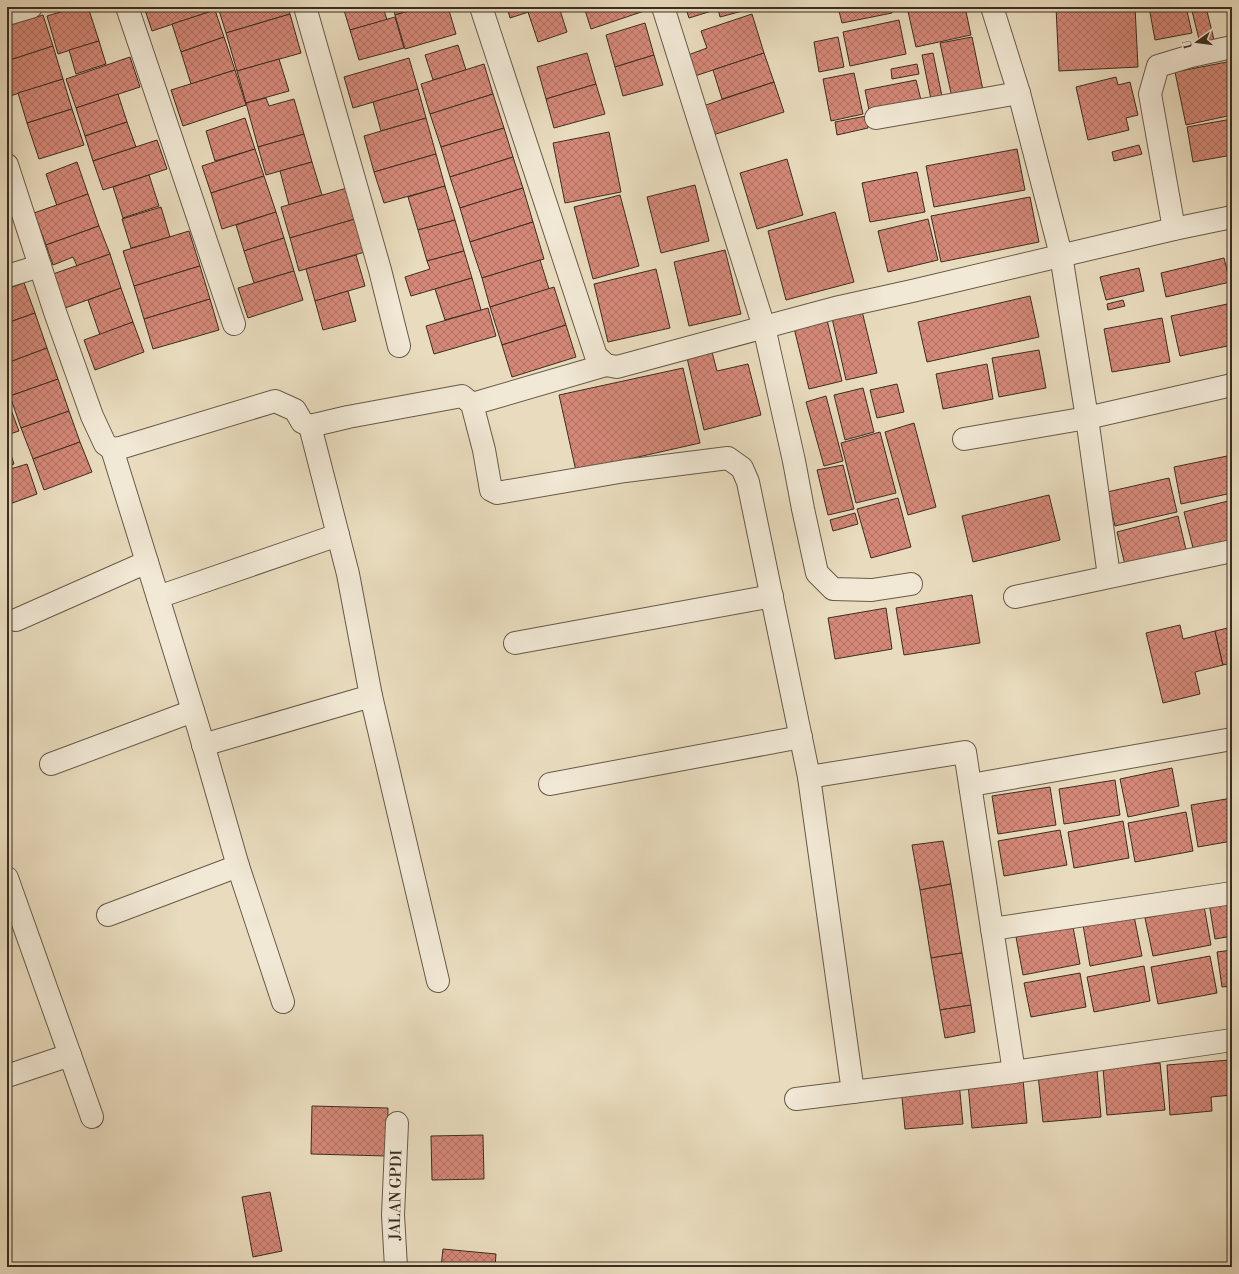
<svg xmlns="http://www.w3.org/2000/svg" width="1239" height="1274" font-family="'Libre Bodoni',serif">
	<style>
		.building { fill: url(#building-cross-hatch); stroke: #3b2e20 }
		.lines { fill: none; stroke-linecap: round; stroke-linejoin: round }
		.street-casing { stroke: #665a48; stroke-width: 24 }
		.street { stroke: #f1e8d5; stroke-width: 22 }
		.labels { text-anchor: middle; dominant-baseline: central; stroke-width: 3; stroke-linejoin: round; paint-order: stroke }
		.street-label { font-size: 15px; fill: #3b2e20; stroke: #f1e8d5 }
	</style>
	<defs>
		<pattern id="building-cross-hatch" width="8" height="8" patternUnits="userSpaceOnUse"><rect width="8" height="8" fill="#d58878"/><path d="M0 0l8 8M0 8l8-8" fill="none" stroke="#ae7062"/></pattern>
	</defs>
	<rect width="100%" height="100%" fill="#e9dcbe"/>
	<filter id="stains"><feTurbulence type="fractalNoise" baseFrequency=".005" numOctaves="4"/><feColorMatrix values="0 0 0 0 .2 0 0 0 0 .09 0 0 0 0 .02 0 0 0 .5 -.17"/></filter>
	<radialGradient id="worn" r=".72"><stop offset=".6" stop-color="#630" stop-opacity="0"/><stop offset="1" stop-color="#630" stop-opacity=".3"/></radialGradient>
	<g class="building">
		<path d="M77,7H88L99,41L58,54L47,16Z"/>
		<path d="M144,7H214L215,10L152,31Z"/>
		<path d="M218,7H287L290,14L226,33Z"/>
		<path d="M343,7H383L387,20L350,30Z"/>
		<path d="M393,7H422L395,15Z"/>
		<path d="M422,7H448L456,34L405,49L395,15Z"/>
		<path d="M507,7H544L510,18Z"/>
		<path d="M544,7H559L567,32L538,42L528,12Z"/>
		<path d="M584,7H649L650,9L591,29Z"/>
		<path d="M668,7H749L750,9L720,17L718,9L689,18L686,9L670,14Z"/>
		<path d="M838,7H891L892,13L842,23Z"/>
		<path d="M907,7H965L971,35L916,47Z"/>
		<path d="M1056,7H1135L1138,67L1059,71Z"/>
		<path d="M1149,7H1186L1192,33L1155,40Z"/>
		<path d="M1191,7H1206L1215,44L1201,47Z"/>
		<path d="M215,10L224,37L181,52L172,24Z"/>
		<path d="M290,14L301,53L237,71L226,33Z"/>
		<path d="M752,14L764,53L695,76L688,55L707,48L701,31Z"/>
		<path d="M43,15L53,46L7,61V26Z"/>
		<path d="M395,17L404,48L359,60L350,30Z"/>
		<path d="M899,20L906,54L850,66L843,32Z"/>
		<path d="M645,23L654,55L615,67L606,35Z"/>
		<path d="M224,37L235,70L191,84L181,52Z"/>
		<path d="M838,37L844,67L819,72L814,42Z"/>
		<path d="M972,37L984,95L953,102L940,43Z"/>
		<path d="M99,41L106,64L76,74L69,50Z"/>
		<path d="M458,45L466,70L433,80L425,55Z"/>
		<path d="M53,46L63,79L7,97V61Z"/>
		<path d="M587,53L596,84L546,99L537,67Z"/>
		<path d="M764,53L774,82L722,99L713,70Z"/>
		<path d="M933,53L943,101L932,104L922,55Z"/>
		<path d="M654,55L663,85L623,96L615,67Z"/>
		<path d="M130,57L140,87L76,108L66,79Z"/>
		<path d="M409,58L418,89L353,108L344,77Z"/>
		<path d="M279,59L289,91L246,103L237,71Z"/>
		<path d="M1232,61V115L1186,125L1175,72Z"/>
		<path d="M484,64L493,94L430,114L421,84Z"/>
		<path d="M917,64L919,74L892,79L891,69Z"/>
		<path d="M235,70L246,105L183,126L171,90Z"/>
		<path d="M854,73L863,114L831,121L823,79Z"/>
		<path d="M1116,77L1118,85L1130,82L1138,115L1126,118L1129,130L1088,140L1076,87Z"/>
		<path d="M63,79L72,109L27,123L18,93Z"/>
		<path d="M916,80L922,104L870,115L865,90Z"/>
		<path d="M774,82L784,112L713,135L703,106Z"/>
		<path d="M596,84L605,114L554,128L546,99Z"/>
		<path d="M418,89L426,118L381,131L373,102Z"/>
		<path d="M118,94L127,122L85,136L76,108Z"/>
		<path d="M493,94L504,128L441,147L430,114Z"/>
		<path d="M266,98L269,106L294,99L304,134L258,147L246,103Z"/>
		<path d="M72,109L84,145L39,159L27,123Z"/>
		<path d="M866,116L868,128L837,135L835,122Z"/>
		<path d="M245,118L255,149L215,161L206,131Z"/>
		<path d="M426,118L436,154L374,172L364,136Z"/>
		<path d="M1232,119V155L1193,162L1187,127Z"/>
		<path d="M127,122L136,147L93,161L85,136Z"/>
		<path d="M504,128L513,157L450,177L441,147Z"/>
		<path d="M609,132L621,192L565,203L553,143Z"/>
		<path d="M304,134L312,162L266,175L258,147Z"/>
		<path d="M157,140L167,169L103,190L93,161Z"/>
		<path d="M1139,145L1142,154L1114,161L1112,152Z"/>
		<path d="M255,149L264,176L211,193L202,166Z"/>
		<path d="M1017,149L1025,190L934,207L926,166Z"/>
		<path d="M436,154L445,186L384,203L374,172Z"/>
		<path d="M513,157L523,188L460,208L450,177Z"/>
		<path d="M787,159L803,215L757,229L740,173Z"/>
		<path d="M77,162L88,194L57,206L46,174Z"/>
		<path d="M312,162L322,195L289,205L280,171Z"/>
		<path d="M917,172L925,212L870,222L862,183Z"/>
		<path d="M149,175L159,206L123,218L113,187Z"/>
		<path d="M264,176L276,212L222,229L211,193Z"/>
		<path d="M695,185L709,241L661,253L647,197Z"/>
		<path d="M445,186L455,220L418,230L408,197Z"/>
		<path d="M347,188L355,219L290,238L281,207Z"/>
		<path d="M523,188L533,222L470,242L460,208Z"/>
		<path d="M88,194L99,226L46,245L34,213Z"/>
		<path d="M620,195L639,266L593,279L574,207Z"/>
		<path d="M1030,197L1039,242L941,262L931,216Z"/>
		<path d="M161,207L170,237L131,248L122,219Z"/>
		<path d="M276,212L284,238L244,251L236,225Z"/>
		<path d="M835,212L854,282L786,300L768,231Z"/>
		<path d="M355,219L365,252L299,271L290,238Z"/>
		<path d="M928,219L938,260L888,272L878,231Z"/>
		<path d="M455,220L464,251L427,261L418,230Z"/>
		<path d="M533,222L544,259L482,278L470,242Z"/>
		<path d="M99,226L110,254L77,266L73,257L53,265L46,245Z"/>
		<path d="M189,231L200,266L134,286L123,251Z"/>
		<path d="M284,238L294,271L254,283L244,251Z"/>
		<path d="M725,250L741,314L689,326L674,262Z"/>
		<path d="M464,251L472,278L411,296L405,277L430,269L427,261Z"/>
		<path d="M110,254L121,288L65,308L53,274Z"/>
		<path d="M356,255L365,286L315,301L306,269Z"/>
		<path d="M1224,258L1230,282L1166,297L1161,273Z"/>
		<path d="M540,260L549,289L490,307L482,278Z"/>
		<path d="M200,266L210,299L144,319L134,286Z"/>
		<path d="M1139,268L1144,291L1106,300L1100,277Z"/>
		<path d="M656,269L670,328L608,342L594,284Z"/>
		<path d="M294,271L303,300L248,318L238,288Z"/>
		<path d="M472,278L481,310L445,320L435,289Z"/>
		<path d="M24,283L35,313L7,323V289Z"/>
		<path d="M554,287L566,325L502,345L490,307Z"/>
		<path d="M121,288L133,322L100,335L88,300Z"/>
		<path d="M348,291L356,321L323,330L315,301Z"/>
		<path d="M1030,296L1039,337L927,362L918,322Z"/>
		<path d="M210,299L219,330L153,349L144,319Z"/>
		<path d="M1123,300L1125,306L1108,310L1107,304Z"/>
		<path d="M1232,303V345L1180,356L1171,316Z"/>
		<path d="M488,308L496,336L434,354L426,326Z"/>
		<path d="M862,311L877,373L846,380L832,318Z"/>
		<path d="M35,313L47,348L7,363V323Z"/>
		<path d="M1162,318L1170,362L1112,372L1104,329Z"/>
		<path d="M827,320L842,381L809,389L794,328Z"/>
		<path d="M133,322L144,352L95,370L84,340Z"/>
		<path d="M566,325L576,357L512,377L502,345Z"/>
		<path d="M47,348L58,379L10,396L7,387V363Z"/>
		<path d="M1039,350L1046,388L999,397L992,358Z"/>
		<path d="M712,352L717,371L748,364L761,415L704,430L687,358Z"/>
		<path d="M987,364L993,399L943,409L936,374Z"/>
		<path d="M683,368L700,443L576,471L559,395Z"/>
		<path d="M58,379L69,411L21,428L10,396Z"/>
		<path d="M897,384L904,412L877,418L870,390Z"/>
		<path d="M863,388L874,432L845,440L834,395Z"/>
		<path d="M826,396L843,461L824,466L806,402Z"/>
		<path d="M7,399L19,431L7,435Z"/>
		<path d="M69,411L80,442L33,459L21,428Z"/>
		<path d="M914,423L936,507L908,515L885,432Z"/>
		<path d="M880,432L896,493L856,503L841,443Z"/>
		<path d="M80,442L92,472L44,490L33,459Z"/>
		<path d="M7,443L14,464L7,466Z"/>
		<path d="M1232,455V493L1181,504L1174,467Z"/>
		<path d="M27,464L37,494L7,505V470Z"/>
		<path d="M843,465L854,509L828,515L817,470Z"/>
		<path d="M1169,478L1177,512L1115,526L1107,492Z"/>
		<path d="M1049,495L1060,540L973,562L962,516Z"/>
		<path d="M898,498L911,547L871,558L857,509Z"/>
		<path d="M1232,500V547L1195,556L1184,512Z"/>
		<path d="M855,513L858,524L833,531L830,520Z"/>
		<path d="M1178,516L1187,554L1126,569L1117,532Z"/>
		<path d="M972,595L980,643L904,655L896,608Z"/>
		<path d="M886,608L892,649L835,659L828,618Z"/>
		<path d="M1180,625L1183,639L1215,631L1223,665L1195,672L1200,694L1163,703L1146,633Z"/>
		<path d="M1232,627V663L1223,665L1215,631Z"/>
		<path d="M1172,768L1179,806L1128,817L1120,779Z"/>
		<path d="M1115,780L1120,815L1064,824L1059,789Z"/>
		<path d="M1050,787L1056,825L998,834L992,796Z"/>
		<path d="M1232,798V841L1198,847L1191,805Z"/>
		<path d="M1186,812L1193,851L1135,862L1128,823Z"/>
		<path d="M1123,821L1129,858L1074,868L1068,832Z"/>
		<path d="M1060,830L1067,865L1004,876L998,841Z"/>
		<path d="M943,841L951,884L920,890L912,845Z"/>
		<path d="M951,884L962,953L931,958L920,890Z"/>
		<path d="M1232,900V936L1215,939L1209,903Z"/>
		<path d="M1204,906L1211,945L1153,956L1145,918Z"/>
		<path d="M1134,916L1142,956L1090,966L1083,925Z"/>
		<path d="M1073,927L1080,964L1023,975L1016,937Z"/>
		<path d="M1232,950V986L1222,987L1217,952Z"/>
		<path d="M962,953L971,1005L940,1010L931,958Z"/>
		<path d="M1210,956L1217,993L1158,1004L1151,967Z"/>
		<path d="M1144,966L1150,1001L1094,1012L1087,977Z"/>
		<path d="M1080,973L1086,1007L1031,1017L1024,983Z"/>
		<path d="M971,1005L975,1032L945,1038L940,1010Z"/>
		<path d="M1230,1060L1232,1095L1211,1097L1212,1111L1170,1115L1167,1065Z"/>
		<path d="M1160,1063L1165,1110L1107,1115L1103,1068Z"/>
		<path d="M1097,1070L1101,1117L1043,1122L1038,1075Z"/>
		<path d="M1023,1079L1027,1123L972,1128L968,1084Z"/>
		<path d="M959,1082L963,1124L905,1129L901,1087Z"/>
		<path d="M312,1106L388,1108L387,1156L311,1154Z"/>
		<path d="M483,1135L484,1179L432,1180L431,1136Z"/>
		<path d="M270,1192L282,1251L253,1257L242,1197Z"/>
		<path d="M443,1249L496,1254L495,1267H441Z"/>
	</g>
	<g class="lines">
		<g class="street-casing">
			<g id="street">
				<path d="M127,7L234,324"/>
				<path d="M305,7L380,270L399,346"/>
				<path d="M481,7L596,356L606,365L617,367L835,308L912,291L1174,229L1232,217"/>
				<path d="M663,7L764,327L794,461L803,509L817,573L833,589L872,590L911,584"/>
				<path d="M992,7L1019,93L1061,255L1087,418L1109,576"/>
				<path d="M7,14L31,7"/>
				<path d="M876,118L1019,93"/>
				<path d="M7,165L55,312L92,416L105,444L112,449L120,448L275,401L295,410L302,422L310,426L348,417L462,396L472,404L484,450L491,490L497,493L625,471L728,458L742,468L748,482L809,777"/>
				<path d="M1174,229L1150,94L1158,66L1191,56L1232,47"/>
				<path d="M7,276L40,266"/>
				<path d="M472,404L606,365"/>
				<path d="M964,439L1087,418L1232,385"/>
				<path d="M112,449L199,730L238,866L283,1002"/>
				<path d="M158,597L338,535"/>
				<path d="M1015,597L1232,551"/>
				<path d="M16,620L147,562"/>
				<path d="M515,643L772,596"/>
				<path d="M371,696L438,981"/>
				<path d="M203,745L371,696L348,574L310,426"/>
				<path d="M51,764L193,711"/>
				<path d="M550,784L801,737"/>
				<path d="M971,785L1232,739"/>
				<path d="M7,878L92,1117"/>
				<path d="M108,915L238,866"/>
				<path d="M992,929L1232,893"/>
				<path d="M7,1076L70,1055"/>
				<path d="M853,1092L809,777L965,752L1014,1072"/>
				<path d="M796,1099L1014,1072L1232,1040"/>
				<path d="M396,1267L393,1215L397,1123"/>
			</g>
		</g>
		<use href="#street" class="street"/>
	</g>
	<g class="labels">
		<g class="street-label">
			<text transform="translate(396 1195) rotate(-89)">JALAN GPDI</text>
		</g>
	</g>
	<rect width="1239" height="1274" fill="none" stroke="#e9dcbe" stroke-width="24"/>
	<rect x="8" y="8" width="1223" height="1258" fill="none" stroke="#3b2e20" stroke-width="2"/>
	<rect x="12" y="12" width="1215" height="1250" fill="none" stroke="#3b2e20"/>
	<g transform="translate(1197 42) rotate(256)" stroke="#f1e8d5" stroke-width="3" paint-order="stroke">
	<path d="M0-3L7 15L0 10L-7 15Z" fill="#3b2e20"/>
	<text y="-6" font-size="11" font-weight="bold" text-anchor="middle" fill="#3b2e20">U</text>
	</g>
	<rect width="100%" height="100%" filter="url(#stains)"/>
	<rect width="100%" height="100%" fill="url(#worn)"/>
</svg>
